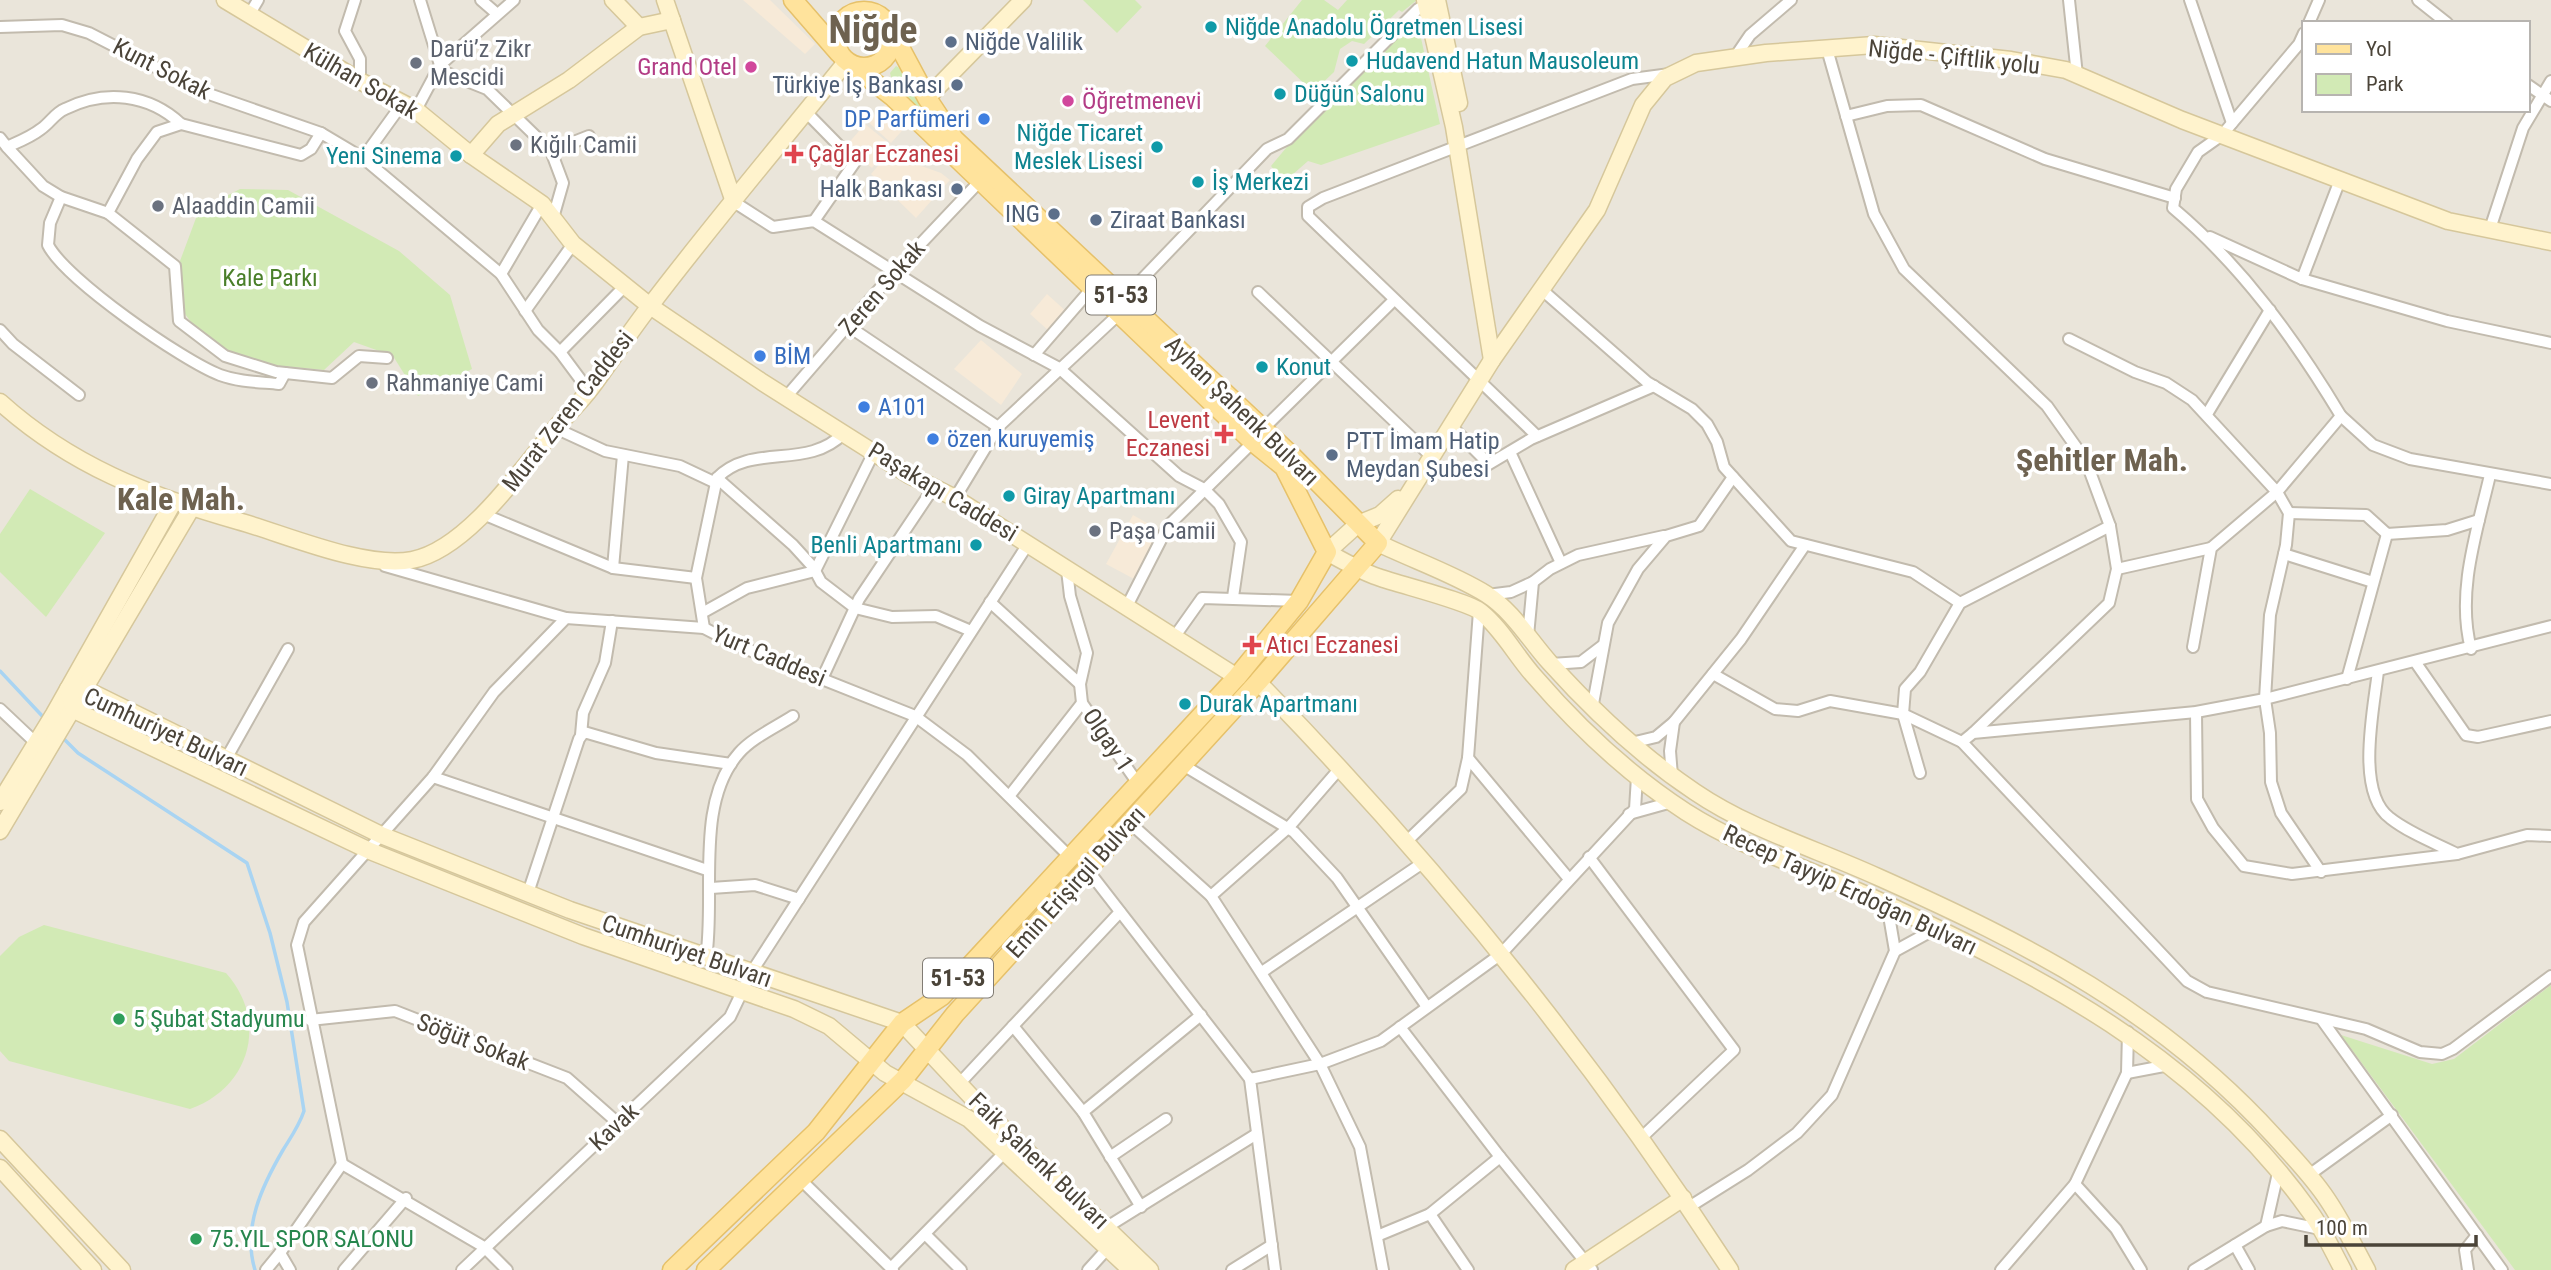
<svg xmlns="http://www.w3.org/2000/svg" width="2551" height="1270" font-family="'Roboto Condensed',sans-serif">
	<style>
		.residential { fill: #eae5da; fill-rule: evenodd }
		.commercial { fill: #f7ead8 }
		.green { fill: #d2eab5 }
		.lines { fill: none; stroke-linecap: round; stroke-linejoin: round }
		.stream { stroke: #a9d4f2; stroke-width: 3.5 }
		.street-casing { stroke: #c2bbae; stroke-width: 14 }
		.secondary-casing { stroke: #d6c79b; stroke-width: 19 }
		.primary-casing { stroke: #e6c16a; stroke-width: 21 }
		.street { stroke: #fff; stroke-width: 10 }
		.secondary { stroke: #fff3cd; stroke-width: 16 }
		.primary { stroke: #ffe39c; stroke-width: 18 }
		.culture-dot { fill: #0f9aa8; stroke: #fff; stroke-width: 2.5 }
		.service-dot { fill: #5c6f8a; stroke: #fff; stroke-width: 2.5 }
		.worship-dot { fill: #6b7280; stroke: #fff; stroke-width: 2.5 }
		.hotel-dot { fill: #d1479c; stroke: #fff; stroke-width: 2.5 }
		.shop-dot { fill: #3f7fe0; stroke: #fff; stroke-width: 2.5 }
		.health-dot { fill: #e0444e; stroke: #fff; stroke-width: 2.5 }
		.leisure-dot { fill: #2e9e5b; stroke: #fff; stroke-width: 2.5 }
		.labels { text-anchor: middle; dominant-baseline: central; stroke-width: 7; stroke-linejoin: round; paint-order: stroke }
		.shield { fill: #fff; stroke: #817c74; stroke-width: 2 }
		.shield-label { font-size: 23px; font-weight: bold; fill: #4b4439 }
		.culture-label { font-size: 24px; fill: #0d838f; stroke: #fff; text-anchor: start }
		.service-label { font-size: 24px; fill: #4e5e75; stroke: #fff; text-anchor: start }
		.worship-label { font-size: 24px; fill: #5b616d; stroke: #fff; text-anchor: start }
		.street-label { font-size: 24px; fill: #4b4439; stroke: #fff }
		.hotel-label { font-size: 24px; fill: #b23c85; stroke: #fff; text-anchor: end }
		.shop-label { font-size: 24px; fill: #366cbe; stroke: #fff; text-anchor: start }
		.health-label { font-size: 24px; fill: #be3a42; stroke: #fff; text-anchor: start }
		.park-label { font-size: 24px; fill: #4a7f2a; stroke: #fff }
		.leisure-label { font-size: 24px; fill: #27864d; stroke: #fff; text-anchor: start }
		.district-label { font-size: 32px; font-weight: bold; fill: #6e6250; stroke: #fff }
		.town-label { font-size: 38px; font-weight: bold; fill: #6e6250; stroke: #fff }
	</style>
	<rect width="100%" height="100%" fill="#f6f3ec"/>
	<path class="residential" d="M0,0H2551V1270H0ZM2304,23H2528V110H2304Z"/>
	<g class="commercial">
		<path d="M743,0H770L815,44L805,54Z"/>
		<path d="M887,103L909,123L891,143L867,121Z"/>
		<path d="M865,124L891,145L872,168L846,146Z"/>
		<path d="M888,154L941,173L950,180L916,218L871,174Z"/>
		<path d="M1047,294L1067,312L1050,332L1030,314Z"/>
		<path d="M981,340L1022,374L1001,405L954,369Z"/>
		<path d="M1133,515L1163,532L1136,580L1106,564Z"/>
	</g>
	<g class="green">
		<path d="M1083,0H1135L1142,7L1117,33Z"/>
		<path d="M1302,0H1324L1338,10L1347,0H1417L1402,12L1399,10L1364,44L1352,41L1340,49L1334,72L1313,92L1265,46Z"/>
		<path d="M1417,20L1440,124L1321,165L1308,161L1284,182L1271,166L1296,136Z"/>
		<path d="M896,66L903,70L920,106L917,108L893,85L890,73Z"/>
		<path d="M240,189L288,190L399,251L450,295L472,369L418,396L393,356L354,342L324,370L249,363L206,342L182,310L180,261L199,210Z"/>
		<path d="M30,489L105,533L46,617L0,572V534Z"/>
		<path d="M44,925L226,973C269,1021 250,1088 190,1109L9,1061L0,1051V956L19,937Z"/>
		<path d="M2551,985V1270H2515L2341,1035L2432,1064L2454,1059Z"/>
	</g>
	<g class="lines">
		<g class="stream">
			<path d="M0,671L46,720"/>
			<path d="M61,736L78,753L247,863L270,933L287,1002L304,1111C299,1126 291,1137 283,1150C262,1186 242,1228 255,1270"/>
		</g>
		<g class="street-casing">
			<g id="street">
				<path d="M355,0L345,31L360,59V81"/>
				<path d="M420,0L440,65"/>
				<path d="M481,0L496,13"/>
				<path d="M2069,0L2077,75"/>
				<path d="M2190,0L2232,123"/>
				<path d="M2418,0L2447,23"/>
				<path d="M249,15L258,0"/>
				<path d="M2309,23L2319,0"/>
				<path d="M0,27L62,25L89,33L206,93L321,133"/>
				<path d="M1827,49L1874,214L1904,269L2047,406L2086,461L2110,526L2117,569L2109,603L1973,733"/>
				<path d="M1735,57L1750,35L1791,0"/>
				<path d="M437,69L487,89L551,151L563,183L553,218"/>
				<path d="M2528,85L2551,101"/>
				<path d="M402,104L363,158L501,274L538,330L560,352L589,391"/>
				<path d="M416,110L440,65L514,0"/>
				<path d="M806,112L855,162L814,221"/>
				<path d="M1846,116L1887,106L1921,105L2045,159L2175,198"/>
				<path d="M0,138L7,147C18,142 31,137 41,129C50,123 55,113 65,109C105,89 149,94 181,124"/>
				<path d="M7,147L43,186L61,197L108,213"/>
				<path d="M551,151L589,136"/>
				<path d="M363,158L321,133L311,149L301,155L181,124L157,132L137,159L108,213L175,266L179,321L225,356L276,372L332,378L359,356L387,358"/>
				<path d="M61,197L50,223L48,245C65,279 183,361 220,375C239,382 259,382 279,384L285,373"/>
				<path d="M734,202L773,227L814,221L980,326L1059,368L1179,476L1204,489L1219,504L1241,542L1233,597"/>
				<path d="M2490,229L2523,128L2551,81"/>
				<path d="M2210,237L2302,279L2447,321L2551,343"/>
				<path d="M501,274L542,204"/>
				<path d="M2302,279L2340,180"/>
				<path d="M1541,289L1647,382L1692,409L1707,424L1717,442L1724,467L1791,541L1913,572L1960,603"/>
				<path d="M1258,292L1431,456"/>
				<path d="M1124,298L1267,149L1288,139L1418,9L1430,2"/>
				<path d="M525,311L573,244"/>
				<path d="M848,326L998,427"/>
				<path d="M0,330L13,344L79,395"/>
				<path d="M2069,339L2135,372L2166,383L2192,400L2277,492L2289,513L2286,545L2270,615L2265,699L2270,733L2271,782L2281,813L2321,872"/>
				<path d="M560,352L624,287"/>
				<path d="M1034,355L1092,288"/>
				<path d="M786,397L894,272L980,181"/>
				<path d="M2207,414L2270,310"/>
				<path d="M2341,416L2373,445L2410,459L2551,484"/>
				<path d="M1450,425L1489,464L1531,439L1654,386"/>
				<path d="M555,428L605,451L680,466L716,483"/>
				<path d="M1263,429L1394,300"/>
				<path d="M1537,436L1308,216V207L1323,198L1632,79L1670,74"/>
				<path d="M1510,452L1561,563"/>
				<path d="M717,478L793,545L813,567L821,582L855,608L892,617L936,616L971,631"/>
				<path d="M955,498L998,427L1119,314"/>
				<path d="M2289,513L2366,515L2387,534L2447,530L2479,520"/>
				<path d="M483,514L613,568L696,578"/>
				<path d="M2284,554L2373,582"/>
				<path d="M385,566L566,618"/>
				<path d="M613,568L623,455"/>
				<path d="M2117,569L2211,548"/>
				<path d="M1067,570L1070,596L1087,653L1080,684L1082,703L1139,785"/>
				<path d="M1487,595L1511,592L1533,582L1550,569L1578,555L1664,536"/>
				<path d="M990,602L1080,684"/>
				<path d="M1126,608L1168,526L1253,442"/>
				<path d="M702,613L747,588L815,571L874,452"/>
				<path d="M704,628L696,578L717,478C752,442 807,471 844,433"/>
				<path d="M1175,636L1202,598L1299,601"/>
				<path d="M1528,636L1533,582"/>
				<path d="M2193,647L2211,548L2277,492L2341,416C2294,338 2242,266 2173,208L2176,189L2198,152L2222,135L2299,44L2304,33"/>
				<path d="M2471,649C2456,592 2477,531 2490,475"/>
				<path d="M2416,663L2466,735L2478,737L2551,721"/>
				<path d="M1551,664L1581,662L1602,646"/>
				<path d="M2378,671C2374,708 2355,792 2390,818C2409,833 2435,843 2457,854L2527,835L2551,836"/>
				<path d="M1713,674L1775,709L1798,711L1830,701L1903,714L1962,742L1973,733L2196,712L2265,699L2551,626"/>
				<path d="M822,679L859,599L934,487"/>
				<path d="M2347,679L2387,534"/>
				<path d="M0,709L36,743"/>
				<path d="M1592,709L1608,623L1638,569L1666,536L1699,526L1733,477"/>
				<path d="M2196,712L2197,799L2213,828L2244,866L2292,874L2457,854"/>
				<path d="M1674,722L1741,639L1805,545"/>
				<path d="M581,735L583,713L605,663L612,621"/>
				<path d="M1962,742L2187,981L2207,992L2366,1029L2420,1052L2442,1054L2453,1049L2551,976"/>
				<path d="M1631,743L1656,737L1674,722L1670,751L1672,776"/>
				<path d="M1468,758L1569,879"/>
				<path d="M226,759L288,649"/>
				<path d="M1183,765L1294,832L1337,878L1427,1007"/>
				<path d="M1341,767L1289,827L1211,896L1320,1064L1360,1147L1383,1270"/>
				<path d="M1920,773L1903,714L1905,689L1920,672L1960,603L2110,526"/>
				<path d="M433,777L707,870"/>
				<path d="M1010,795L1082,703"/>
				<path d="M1629,814L1672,802"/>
				<path d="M1130,823L1211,896"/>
				<path d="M1407,841L1461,789L1468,758L1479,611"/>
				<path d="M1589,857L1734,1050L1641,1138"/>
				<path d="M1087,869L1250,1079"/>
				<path d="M711,888L755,885L799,899"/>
				<path d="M528,893L579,739L584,732L656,753L731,764"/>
				<path d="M1895,951L1937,928"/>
				<path d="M706,958C716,895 694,804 739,753C752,738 776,727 793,716"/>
				<path d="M1262,972L1424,862"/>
				<path d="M310,1020L395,1011L567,1078L618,1123"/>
				<path d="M2322,1020L2502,1270"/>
				<path d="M1013,1026L1120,912"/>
				<path d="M1400,1027L1500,1157"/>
				<path d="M2127,1073L2169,1065"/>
				<path d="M959,1084L1013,1026L1083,1112"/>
				<path d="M1110,1157L1166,1119"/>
				<path d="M342,1164L297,945L304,922L433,777L494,692L566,618L704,628L739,646L915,716L967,755L1071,858"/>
				<path d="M342,1164L484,1247L507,1270"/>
				<path d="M2278,1173L2266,1226L2282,1221L2320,1229"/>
				<path d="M2309,1175L2392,1115"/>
				<path d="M801,1180L893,1270"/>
				<path d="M2075,1184L2116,1229L2141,1270"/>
				<path d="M1141,1207L1083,1112L1201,1015"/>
				<path d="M1689,1207L1748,1170L1797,1133L1832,1095L1895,951L1887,904"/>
				<path d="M1430,1214L1500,1157L1592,1270"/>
				<path d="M1107,1227L1255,1135"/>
				<path d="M925,1234L961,1270"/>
				<path d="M1377,1236L1430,1214L1468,1270"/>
				<path d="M2235,1245L2249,1270"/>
				<path d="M891,1268L1005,1152"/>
				<path d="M266,1270L280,1253"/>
				<path d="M290,1270L280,1253L342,1164"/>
				<path d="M344,1270L406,1198"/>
				<path d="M462,1270L730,1017L751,973L1028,544"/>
				<path d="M1088,1270L1108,1248"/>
				<path d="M1232,1270L1272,1245"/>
				<path d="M1275,1270L1250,1079L1320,1064L1381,1041L1501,954L1635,809L1637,777"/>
				<path d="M2001,1270L2075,1184L2127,1073L2128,1032"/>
				<path d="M2194,1270L2266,1226"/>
				<path d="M2468,1270L2465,1250L2477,1235"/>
			</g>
		</g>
		<g class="secondary-casing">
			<g id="secondary">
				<path d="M225,0L360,81L416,110L471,155L542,204L573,244L650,306L762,382L909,475L955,498L1237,677"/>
				<path d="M613,0L639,27"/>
				<path d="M665,0L734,202"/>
				<path d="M1425,0L1454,127L1492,360"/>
				<path d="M1437,0L1459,103"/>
				<path d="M927,98L1023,0"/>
				<path d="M471,155L498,124L569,80L639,27L672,20"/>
				<path d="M0,402C70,465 149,496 238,521C285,534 364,569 412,560C466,550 521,470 554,430C566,415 580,403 591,388C611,361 629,333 650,306C713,223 781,143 846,62"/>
				<path d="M1398,499L1380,515L1358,524L1327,552C1343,561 1360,571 1378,577C1400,585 1467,601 1481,612C1502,629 1516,656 1534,676C1578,727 1629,775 1686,812C1744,849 1810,869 1871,897C2039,975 2197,1054 2308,1209C2322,1227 2332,1250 2343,1270"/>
				<path d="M1258,682C1434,862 1593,1059 1730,1270"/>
				<path d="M0,802L54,714L173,503"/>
				<path d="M0,831L191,509"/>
				<path d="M0,1139L122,1270"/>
				<path d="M0,1168L93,1270"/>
				<path d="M1131,1270L969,1119L885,1073L829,1026L794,1009L583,936L370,851L74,710L68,689H85L381,835L570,910L902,1023L978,1104L1150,1270"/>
				<path d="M1574,1270L1683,1198"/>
				<path d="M2367,1270C2354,1246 2342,1221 2327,1199C2312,1176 2292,1156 2274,1136C2160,1011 2030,945 1878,877C1817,849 1751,830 1695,792C1641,756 1594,712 1550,663C1530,641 1513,611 1486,594C1454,574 1413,560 1378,543L1492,360L1597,210L1643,105L1665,78L1696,63L1766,53L1874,45L2011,60L2066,70L2182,120L2448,221L2551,242"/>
			</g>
		</g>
		<g class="primary-casing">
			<g id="primary">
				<path d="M793,0L839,53"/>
				<circle cx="864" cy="39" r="28"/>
				<path d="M672,1270L816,1132L902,1023L942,996L1237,677L1299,601L1327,552L1284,467L1253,442L893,97L852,65"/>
				<path d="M706,1270L903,1080L955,1014L1258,682L1378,543L1291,455L954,139L927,98L889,27"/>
			</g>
		</g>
		<use href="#street" class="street"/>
		<use href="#secondary" class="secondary"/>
		<use href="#primary" class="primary"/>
	</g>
	<g class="culture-dot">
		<circle cx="1211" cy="27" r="7"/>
		<circle cx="1352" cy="61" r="7"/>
		<circle cx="1280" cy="94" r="7"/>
		<circle cx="1157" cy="147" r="7"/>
		<circle cx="456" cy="156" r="7"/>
		<circle cx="1198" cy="182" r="7"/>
		<circle cx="1262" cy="367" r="7"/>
		<circle cx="1009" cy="496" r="7"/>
		<circle cx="976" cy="545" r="7"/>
		<circle cx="1185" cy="704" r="7"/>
	</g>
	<g class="service-dot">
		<circle cx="951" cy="42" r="7"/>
		<circle cx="957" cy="85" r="7"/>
		<circle cx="957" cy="189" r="7"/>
		<circle cx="1054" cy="214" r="7"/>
		<circle cx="1096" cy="220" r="7"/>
		<circle cx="1332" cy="455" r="7"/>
	</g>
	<g class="worship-dot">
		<circle cx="416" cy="63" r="7"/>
		<circle cx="516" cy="145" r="7"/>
		<circle cx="158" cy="206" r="7"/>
		<circle cx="372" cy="383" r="7"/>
		<circle cx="1095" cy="531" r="7"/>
	</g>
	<g class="hotel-dot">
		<circle cx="751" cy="67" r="7"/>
		<circle cx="1068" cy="101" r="7"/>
	</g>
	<g class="shop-dot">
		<circle cx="984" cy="119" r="7"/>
		<circle cx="760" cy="356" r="7"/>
		<circle cx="864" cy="407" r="7"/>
		<circle cx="933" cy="439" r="7"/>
	</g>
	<g class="health-dot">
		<path d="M790.5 143.5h7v7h7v7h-7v7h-7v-7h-7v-7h7z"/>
		<path d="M1220.5 423.5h7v7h7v7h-7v7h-7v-7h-7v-7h7z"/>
		<path d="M1248.5 634.5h7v7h7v7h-7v7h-7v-7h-7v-7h7z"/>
	</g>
	<g class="leisure-dot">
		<circle cx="119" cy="1019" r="7"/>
		<circle cx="196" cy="1239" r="7"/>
	</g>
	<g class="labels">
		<g class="shield">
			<rect x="1086" y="275.5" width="70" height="39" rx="5"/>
			<rect x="923" y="958.5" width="70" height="39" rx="5"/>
		</g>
		<g class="shield-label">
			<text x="1121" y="295">51-53</text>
			<text x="958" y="978">51-53</text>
		</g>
		<g class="culture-label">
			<text x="1225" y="27">Niğde Anadolu Ögretmen Lisesi</text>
			<text x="1366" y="61">Hudavend Hatun Mausoleum</text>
			<text x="1294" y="94">Düğün Salonu</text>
			<text x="1143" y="133" text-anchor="end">Niğde Ticaret<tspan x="1143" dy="28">Meslek Lisesi</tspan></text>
			<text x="442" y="156" text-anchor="end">Yeni Sinema</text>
			<text x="1212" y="182">İş Merkezi</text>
			<text x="1276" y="367">Konut</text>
			<text x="1023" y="496">Giray Apartmanı</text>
			<text x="962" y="545" text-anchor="end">Benli Apartmanı</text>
			<text x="1199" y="704">Durak Apartmanı</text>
		</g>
		<g class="service-label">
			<text x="965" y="42">Niğde Valilik</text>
			<text x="943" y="85" text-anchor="end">Türkiye İş Bankası</text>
			<text x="943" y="189" text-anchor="end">Halk Bankası</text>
			<text x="1040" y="214" text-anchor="end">ING</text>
			<text x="1110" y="220">Ziraat Bankası</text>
			<text x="1346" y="441">PTT İmam Hatip<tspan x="1346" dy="28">Meydan Şubesi</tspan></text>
		</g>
		<g class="worship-label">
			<text x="430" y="49">Darü’z Zikr<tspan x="430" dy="28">Mescidi</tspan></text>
			<text x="530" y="145">Kığılı Camii</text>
			<text x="172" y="206">Alaaddin Camii</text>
			<text x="386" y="383">Rahmaniye Cami</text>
			<text x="1109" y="531">Paşa Camii</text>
		</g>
		<g class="street-label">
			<text transform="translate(1954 57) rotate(6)">Niğde - Çiftlik yolu</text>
			<text transform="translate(162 69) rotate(27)">Kunt Sokak</text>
			<text transform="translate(361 81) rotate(30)">Külhan Sokak</text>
			<text transform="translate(882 288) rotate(-49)">Zeren Sokak</text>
			<text transform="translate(568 411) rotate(-52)">Murat Zeren Caddesi</text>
			<text transform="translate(1242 411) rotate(44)">Ayhan Şahenk Bulvarı</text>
			<text transform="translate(943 492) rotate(31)">Paşakapı Caddesi</text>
			<text transform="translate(769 656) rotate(23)">Yurt Caddesi</text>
			<text transform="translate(166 732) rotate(25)">Cumhuriyet Bulvarı</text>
			<text transform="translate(1108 740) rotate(56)">Olgay 1</text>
			<text transform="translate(1076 882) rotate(-48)">Emin Erişirgil Bulvarı</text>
			<text transform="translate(1850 890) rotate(25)">Recep Tayyip Erdoğan Bulvarı</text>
			<text transform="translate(687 951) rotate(19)">Cumhuriyet Bulvarı</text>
			<text transform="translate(473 1042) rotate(21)">Söğüt Sokak</text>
			<text transform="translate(614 1127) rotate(-43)">Kavak</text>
			<text transform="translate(1039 1161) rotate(44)">Faik Şahenk Bulvarı</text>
		</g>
		<g class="hotel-label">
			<text x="737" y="67">Grand Otel</text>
			<text x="1082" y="101" text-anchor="start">Öğretmenevi</text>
		</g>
		<g class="shop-label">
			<text x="970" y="119" text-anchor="end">DP Parfümeri</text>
			<text x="774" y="356">BİM</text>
			<text x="878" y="407">A101</text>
			<text x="947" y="439">özen kuruyemiş</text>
		</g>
		<g class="health-label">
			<text x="808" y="154">Çağlar Eczanesi</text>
			<text x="1210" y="420" text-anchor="end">Levent<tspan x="1210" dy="28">Eczanesi</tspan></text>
			<text x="1266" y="645">Atıcı Eczanesi</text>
		</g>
		<g class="park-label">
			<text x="270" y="278">Kale Parkı</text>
		</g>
		<g class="leisure-label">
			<text x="133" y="1019">5 Şubat Stadyumu</text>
			<text x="210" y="1239">75.YIL SPOR SALONU</text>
		</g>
		<g class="district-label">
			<text x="2102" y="460">Şehitler Mah.</text>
			<text x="181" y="499">Kale Mah.</text>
		</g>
		<g class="town-label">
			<text x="873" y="30">Niğde</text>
		</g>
	</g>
	<rect x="2302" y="21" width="228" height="91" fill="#ffffff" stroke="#b7b4b0" stroke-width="2"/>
	<rect x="2316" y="44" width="35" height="10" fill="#ffe39c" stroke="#b7b4b0" stroke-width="2"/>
	<text x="2366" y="56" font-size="21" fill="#4b4439">Yol</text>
	<rect x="2316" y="74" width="35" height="21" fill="#d2eab5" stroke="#b7b4b0" stroke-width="2"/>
	<text x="2366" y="91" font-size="21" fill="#4b4439">Park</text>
	<path d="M2306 1235v10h170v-10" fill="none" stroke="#4b4439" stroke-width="3.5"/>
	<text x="2316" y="1235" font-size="21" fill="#4b4439" stroke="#ffffff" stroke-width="5" paint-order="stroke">100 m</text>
</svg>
